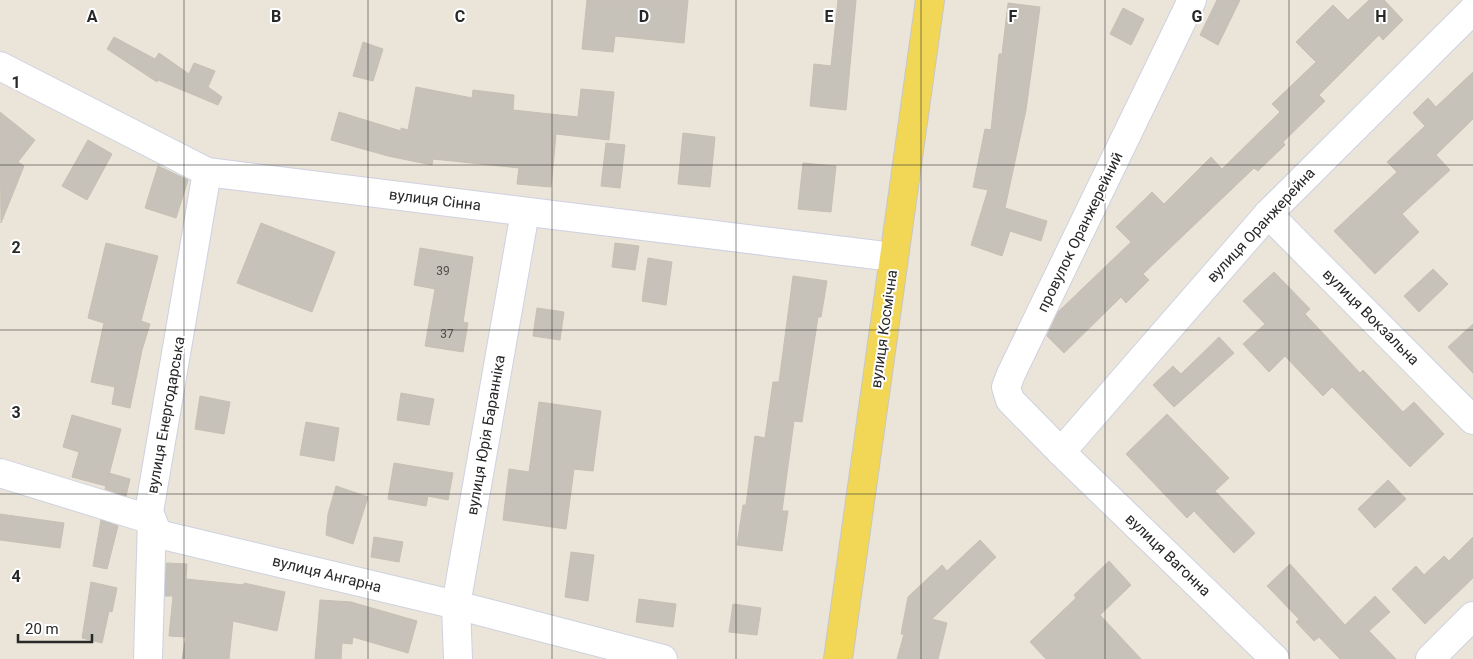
<svg xmlns="http://www.w3.org/2000/svg" width="1473" height="659" font-family="Roboto,sans-serif">
	<style>
		.building { fill: #c6c1b9; stroke: #c6c0b3 }
		.lines { fill: none; stroke-linecap: round; stroke-linejoin: round }
		.minor-casing { stroke: #ced1e1; stroke-width: 30 }
		.major-casing { stroke: #c7c7c7; stroke-width: 30 }
		.minor { stroke: #fff; stroke-width: 28 }
		.major { stroke: #f2d756; stroke-width: 28 }
		.grid { fill: none; stroke: #282828; stroke-width: 1; stroke-opacity: 0.55 }
		.labels { text-anchor: middle; dominant-baseline: central; stroke-width: 4; stroke-linejoin: round; paint-order: stroke }
		.number-label { font-size: 12px; fill: #504e4c }
		.street-label { font-size: 15px; fill: #282828; stroke: #fff }
		.grid-label { font-size: 16px; text-anchor: middle; font-weight: bold; fill: #282828; stroke: #fff; stroke-width: 4; stroke-linejoin: round; paint-order: stroke }
	</style>
	<rect width="100%" height="100%" fill="#ebe4d9"/>
	<g class="building">
		<path d="M587,0H688L684,43L615,36L613,52L582,49Z"/>
		<path d="M838,0H856L846,110L810,106L814,64L831,66Z"/>
		<path d="M1217,0H1240L1218,45L1200,35Z"/>
		<path d="M1369,0H1384L1403,20L1383,40L1379,35L1319,95L1325,101L1283,142L1285,145L1258,171L1254,168L1143,274L1149,280L1126,303L1121,297L1064,353L1047,336L1058,312L1131,242L1116,227L1152,192L1164,204L1211,157L1222,169L1280,112L1272,104L1316,62L1296,42L1333,5L1348,20Z"/>
		<path d="M1008,3L1040,7L1026,110L1005,208L1047,221L1041,241L1010,231L1002,256L971,245L988,190L973,187L985,129L991,130L999,54H1002Z"/>
		<path d="M1123,8L1144,19L1131,45L1110,34Z"/>
		<path d="M114,37L155,59L159,53L189,74L194,63L215,71L208,87L222,97L218,105L158,80L157,82L107,49Z"/>
		<path d="M363,42L383,49L373,81L353,76Z"/>
		<path d="M1473,72V119L1436,155L1450,170L1402,214L1419,232L1375,274L1334,231L1397,172L1387,162L1425,126L1413,113L1428,98L1436,107Z"/>
		<path d="M416,87L472,98L473,90L514,95L513,110L578,117L581,89L614,92L609,140L556,134L551,187L517,184L519,168L433,159L432,165L388,156L331,140L339,112L401,131V128L408,130Z"/>
		<path d="M0,112L35,140L18,162L24,166L1,223Z"/>
		<path d="M683,133L715,137L710,187L678,184Z"/>
		<path d="M88,140L112,154L87,200L62,186Z"/>
		<path d="M606,143L625,145L620,188L601,186Z"/>
		<path d="M803,163L836,166L831,212L798,209Z"/>
		<path d="M158,166L188,180L176,218L145,208Z"/>
		<path d="M261,223L335,252L312,312L237,283Z"/>
		<path d="M106,243L158,256L141,321L150,324L142,350L130,408L112,404L115,387L91,382L104,323L88,318Z"/>
		<path d="M615,243L639,246L635,270L612,267Z"/>
		<path d="M420,248L473,257L463,322L468,323L463,352L425,346L435,289L414,285Z"/>
		<path d="M648,258L672,262L666,305L642,301Z"/>
		<path d="M1433,269L1448,284L1419,312L1404,296Z"/>
		<path d="M1274,272L1310,309L1305,314L1360,373L1363,370L1403,412L1414,402L1444,434L1410,467L1332,387L1323,396L1285,356L1269,372L1243,344L1265,324L1243,301Z"/>
		<path d="M793,276L827,281L821,317H818L802,422L794,421L782,511H788L782,551L737,545L743,505H746L755,436L765,438L773,382H779Z"/>
		<path d="M537,308L564,312L560,340L533,336Z"/>
		<path d="M1473,324V373L1448,347Z"/>
		<path d="M1219,337L1234,353L1174,407L1153,385L1173,366L1181,374Z"/>
		<path d="M401,393L434,399L429,425L397,420Z"/>
		<path d="M200,396L230,402L224,434L195,429Z"/>
		<path d="M539,402L601,411L593,471L574,469L566,529L503,520L509,469L529,472Z"/>
		<path d="M1167,414L1229,478L1215,491L1255,533L1234,553L1194,511L1187,518L1126,454Z"/>
		<path d="M72,415L121,429L106,486L72,477L79,452L63,447Z"/>
		<path d="M306,422L339,428L334,461L300,455Z"/>
		<path d="M394,463L453,473L448,500L428,496L426,506L388,499Z"/>
		<path d="M109,473L130,479L126,496L105,489Z"/>
		<path d="M1388,480L1406,499L1375,528L1358,509Z"/>
		<path d="M336,486L368,497L353,544L326,535L328,514Z"/>
		<path d="M0,514L64,523L60,548L0,540Z"/>
		<path d="M101,520L118,526L107,569L93,566Z"/>
		<path d="M374,537L403,542L399,562L371,557Z"/>
		<path d="M1473,537V578L1425,624L1392,589L1416,566L1424,575L1444,556L1449,561Z"/>
		<path d="M980,540L996,557L932,619L947,623L938,659H897L904,634H901L908,597L942,565L947,571Z"/>
		<path d="M571,552L594,555L588,601L565,597Z"/>
		<path d="M1109,561L1131,585L1100,615L1141,659H1046L1030,642L1076,598L1074,595Z"/>
		<path d="M166,563L187,564L186,579L244,585V583L285,592L277,631L233,621L229,659H182L186,637L169,636L173,596H165Z"/>
		<path d="M1290,564L1345,625L1375,596L1390,612L1369,631L1396,659H1340L1319,637L1314,641L1296,622L1299,619L1267,586Z"/>
		<path d="M91,582L117,588L112,612L109,611L102,643L82,638Z"/>
		<path d="M639,599L676,604L673,627L636,622Z"/>
		<path d="M320,600L351,602L417,621L408,653L353,637L352,644L342,643L341,659H315Z"/>
		<path d="M733,604L761,608L757,635L729,632Z"/>
	</g>
	<g class="lines">
		<g class="minor-casing">
			<g id="minor">
				<path d="M1192,0L1011,374L1006,387L1010,400L1061,452L1275,659"/>
				<path d="M0,66L207,172L893,257"/>
				<path d="M1268,214L1473,420"/>
				<path d="M1061,452L1268,214L1473,10"/>
				<path d="M0,473L152,520L158,534L456,605L663,659"/>
				<path d="M148,659L152,520L149,512L207,172"/>
				<path d="M458,659L456,605L525,212"/>
				<path d="M1430,659L1473,616"/>
			</g>
		</g>
		<g class="major-casing">
			<path id="major" d="M838,659L930,0"/>
		</g>
		<use href="#minor" class="minor"/>
		<use href="#major" class="major"/>
	</g>
	<path class="grid" d="M184,0V659M368,0V659M552,0V659M736,0V659M921,0V659M1105,0V659M1289,0V659M0,165H1473M0,330H1473M0,494H1473"/>
	<g class="labels">
		<g class="number-label">
			<text x="443" y="271">39</text>
			<text x="447" y="334">37</text>
		</g>
		<g class="street-label">
			<text transform="translate(435 200) rotate(7)">вулиця Сінна</text>
			<text transform="translate(1261 225) rotate(-47)">вулиця Оранжерейна</text>
			<text transform="translate(1080 232) rotate(-64)">провулок Оранжерейний</text>
			<text transform="translate(1371 317) rotate(45)">вулиця Вокзальна</text>
			<text transform="translate(884 329) rotate(-82)">вулиця Космічна</text>
			<text transform="translate(166 415) rotate(-80)">вулиця Енергодарська</text>
			<text transform="translate(486 435) rotate(-80)">вулиця Юрія Баранніка</text>
			<text transform="translate(1168 555) rotate(44)">вулиця Вагонна</text>
			<text transform="translate(327 574) rotate(14)">вулиця Ангарна</text>
		</g>
	</g>
	<g class="grid-label">
		<text x="92" y="22">A</text>
		<text x="276" y="22">B</text>
		<text x="460" y="22">C</text>
		<text x="644" y="22">D</text>
		<text x="829" y="22">E</text>
		<text x="1013" y="22">F</text>
		<text x="1197" y="22">G</text>
		<text x="1381" y="22">H</text>
		<text x="16" y="88">1</text>
		<text x="16" y="253">2</text>
		<text x="16" y="418">3</text>
		<text x="16" y="582">4</text>
	</g>
	<path d="M18 634v8h74v-8" fill="none" stroke="#282828" stroke-width="2.5"/>
	<text x="25" y="634" font-size="15" fill="#282828" stroke="#ffffff" stroke-width="4" paint-order="stroke">20 m</text>
</svg>
